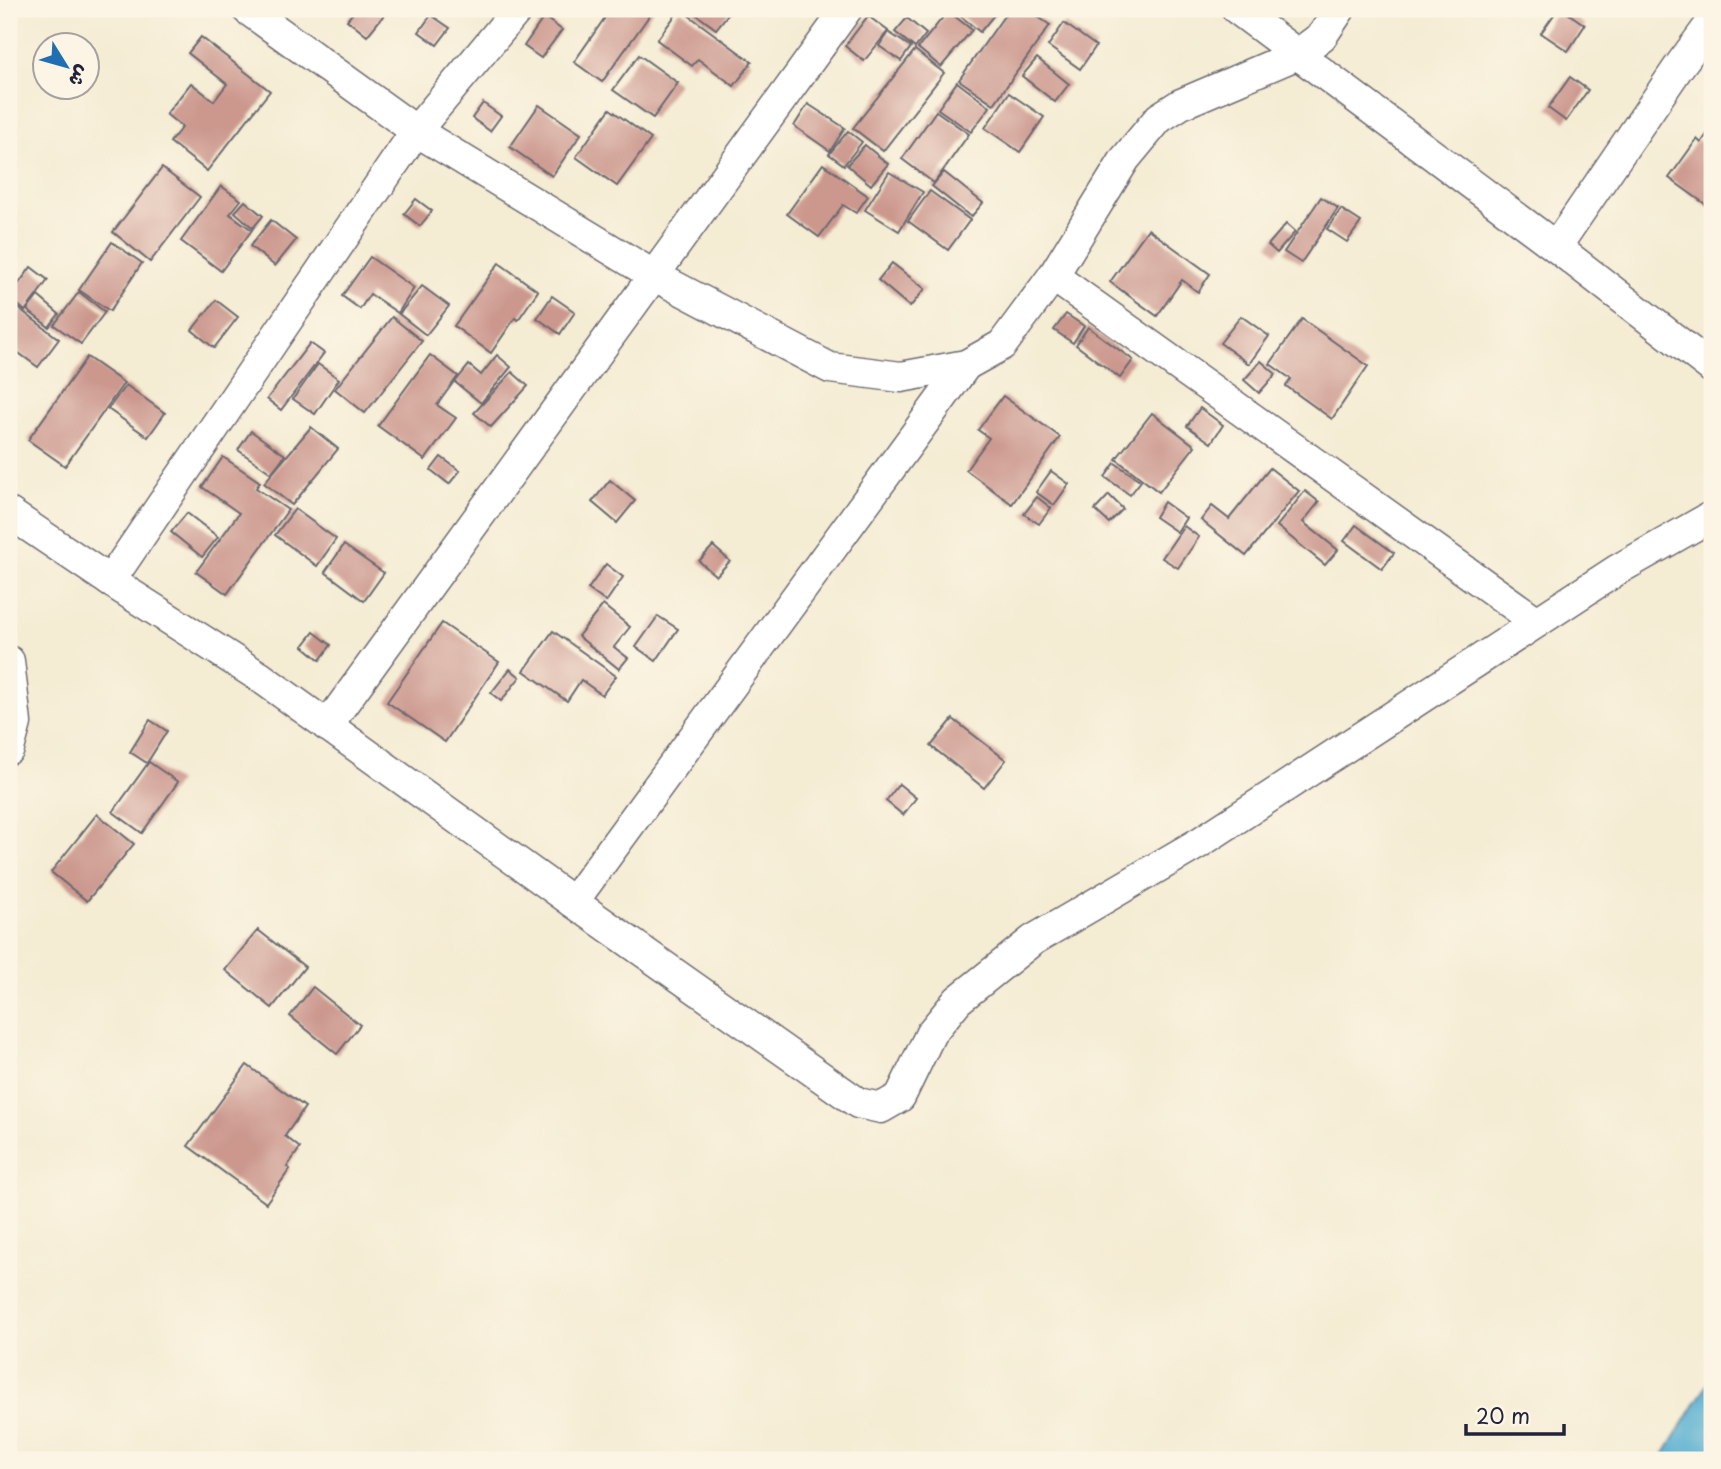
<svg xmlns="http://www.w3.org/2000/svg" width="1721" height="1469" font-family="'Playpen Sans','Playpen Sans Arabic',sans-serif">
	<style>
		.water { fill: #53add0; stroke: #3a6886; stroke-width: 2 }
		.building { fill: #cc988e }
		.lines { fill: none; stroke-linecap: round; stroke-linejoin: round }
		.minor-casing { stroke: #6c6970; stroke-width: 33 }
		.minor { stroke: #fff; stroke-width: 30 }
	</style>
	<rect width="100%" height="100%" fill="#fcf5e5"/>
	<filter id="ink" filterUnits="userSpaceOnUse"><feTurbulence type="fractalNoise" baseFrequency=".0143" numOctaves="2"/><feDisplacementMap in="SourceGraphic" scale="14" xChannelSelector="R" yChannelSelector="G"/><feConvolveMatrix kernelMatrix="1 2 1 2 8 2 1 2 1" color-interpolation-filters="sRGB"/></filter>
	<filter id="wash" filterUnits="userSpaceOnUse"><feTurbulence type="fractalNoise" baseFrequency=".00686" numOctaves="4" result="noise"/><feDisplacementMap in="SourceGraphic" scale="28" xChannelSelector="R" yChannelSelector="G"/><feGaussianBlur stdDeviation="1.57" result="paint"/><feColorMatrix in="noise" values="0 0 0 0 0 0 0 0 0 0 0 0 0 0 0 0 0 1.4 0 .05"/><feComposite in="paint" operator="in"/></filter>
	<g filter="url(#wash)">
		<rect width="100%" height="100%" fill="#f4ecd3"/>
		<path class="water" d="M1712,1376V1460H1661Z"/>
		<g id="blocks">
			<g class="building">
				<path d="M356,9H376L384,15L367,36L347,20Z"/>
				<path d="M611,9H654L602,82L574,62Z"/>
				<path d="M680,9L752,62L734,86L698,59L692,66L657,40Z"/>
				<path d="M689,9H732L716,29Z"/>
				<path d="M952,9H999L980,32Z"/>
				<path d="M1009,9H1026L1050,25L994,104L959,80Z"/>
				<path d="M1558,9H1562L1585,25L1568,51L1541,33Z"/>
				<path d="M948,11L972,30L941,67L918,48Z"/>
				<path d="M431,15L450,28L437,45L419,32Z"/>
				<path d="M868,16L888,31L864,61L845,46Z"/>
				<path d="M544,17L562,30L541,58L524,46Z"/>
				<path d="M907,18L926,34L915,48L895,32Z"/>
				<path d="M1064,23L1096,46L1080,69L1048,46Z"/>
				<path d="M888,32L911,47L901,61L879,46Z"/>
				<path d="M201,37L270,91L207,171L170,142L182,127L166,114L191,83L214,101L227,84L188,53Z"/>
				<path d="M915,50L944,73L883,151L853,128Z"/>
				<path d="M639,55L678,83L653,118L613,90Z"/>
				<path d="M1037,58L1069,84L1055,102L1022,76Z"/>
				<path d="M1570,77L1588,90L1566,121L1548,108Z"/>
				<path d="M957,82L990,107L971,132L938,109Z"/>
				<path d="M1009,93L1044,117L1020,152L985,128Z"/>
				<path d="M483,103L501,116L490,131L472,118Z"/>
				<path d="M808,104L845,128L830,151L794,126Z"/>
				<path d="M539,105L581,134L552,176L510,147Z"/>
				<path d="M610,109L651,139L617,186L576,157Z"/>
				<path d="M936,111L969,134L934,183L902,159Z"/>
				<path d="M1712,127V209L1669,178L1697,139L1701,143Z"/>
				<path d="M848,131L862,142L844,165L829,154Z"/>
				<path d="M865,145L888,164L871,185L847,165Z"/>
				<path d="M823,164L868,196L856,213L843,205L819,237L787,214Z"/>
				<path d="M162,168L200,197L150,262L113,232Z"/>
				<path d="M889,172L923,192L899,231L865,210Z"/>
				<path d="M944,172L983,203L971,217L932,186Z"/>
				<path d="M221,186L241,200L230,214L252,230L221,271L181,241Z"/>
				<path d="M930,191L970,220L948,250L908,221Z"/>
				<path d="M1321,197L1338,208L1301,263L1284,252Z"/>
				<path d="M416,199L432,211L420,226L404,214Z"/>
				<path d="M245,201L263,216L253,228L235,212Z"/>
				<path d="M1341,209L1361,222L1347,242L1327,229Z"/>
				<path d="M271,220L296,240L275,266L250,246Z"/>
				<path d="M1286,224L1295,232L1277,253L1268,245Z"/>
				<path d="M1148,229L1210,274L1198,292L1182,280L1157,316L1110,282Z"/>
				<path d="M112,242L142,263L110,311L79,290Z"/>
				<path d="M370,257L414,288L398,313L370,294L360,309L342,296Z"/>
				<path d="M499,263L538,291L518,320L515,318L491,353L454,326Z"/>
				<path d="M892,263L925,289L910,307L878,280Z"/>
				<path d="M31,267L48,280L25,311L9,297Z"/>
				<path d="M422,286L449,306L426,335L399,314Z"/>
				<path d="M79,292L105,312L81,344L54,325Z"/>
				<path d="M38,296L59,314L49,327L27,310Z"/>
				<path d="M552,296L575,312L560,334L537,318Z"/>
				<path d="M216,300L238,317L214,348L192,330Z"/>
				<path d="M9,301L59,339L38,367L9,346Z"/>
				<path d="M1066,314L1084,326L1073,343L1054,330Z"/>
				<path d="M1241,316L1269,336L1249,364L1220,343Z"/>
				<path d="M392,317L422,341L365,413L335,389Z"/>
				<path d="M1302,319L1368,366L1332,419L1286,386L1291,379L1270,364Z"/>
				<path d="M1088,327L1133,360L1120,378L1076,345Z"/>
				<path d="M310,343L324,353L281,410L267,399Z"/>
				<path d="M430,355L458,376L437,405L456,418L425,460L378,426Z"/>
				<path d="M497,355L511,367L481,403L455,382L469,365L481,375Z"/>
				<path d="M87,357L124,383L65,466L28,440Z"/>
				<path d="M1261,361L1276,374L1259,393L1244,380Z"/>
				<path d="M318,364L339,379L315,414L293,399Z"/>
				<path d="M512,372L528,386L491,427L474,413Z"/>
				<path d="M126,385L165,413L148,437L108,409Z"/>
				<path d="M1003,396L1060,437L1012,504L966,470L989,438L978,430Z"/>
				<path d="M1200,408L1223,425L1211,443L1187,426Z"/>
				<path d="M1152,413L1195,446L1159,492L1116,459Z"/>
				<path d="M311,427L338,449L292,505L264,483Z"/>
				<path d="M251,431L285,455L271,473L238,450Z"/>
				<path d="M223,457L260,482L256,488L288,510L227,594L196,572L239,513L202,487Z"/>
				<path d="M441,457L460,471L449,484L431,470Z"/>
				<path d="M1115,463L1141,481L1130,495L1105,477Z"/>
				<path d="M1270,468L1299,491L1246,556L1201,520L1212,506L1229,519Z"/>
				<path d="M1051,471L1069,484L1054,505L1036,492Z"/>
				<path d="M610,480L635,501L617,523L592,502Z"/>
				<path d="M1305,491L1319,502L1303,522L1338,550L1325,565L1277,526Z"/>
				<path d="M1109,495L1123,509L1109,523L1095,510Z"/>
				<path d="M1037,497L1051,508L1039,524L1024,514Z"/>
				<path d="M1164,502L1186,518L1177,532L1155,517Z"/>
				<path d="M295,509L336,539L317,566L275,535Z"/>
				<path d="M187,513L218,537L202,557L171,532Z"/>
				<path d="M1356,525L1394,553L1382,569L1344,541Z"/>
				<path d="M1184,526L1199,537L1178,568L1162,558Z"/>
				<path d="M344,545L384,573L364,601L325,572Z"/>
				<path d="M713,546L730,561L716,576L699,561Z"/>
				<path d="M606,564L623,577L606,602L588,589Z"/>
				<path d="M603,605L630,627L614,647L628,658L619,669L578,636Z"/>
				<path d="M658,616L678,629L656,661L636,647Z"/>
				<path d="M442,623L499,662L445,742L387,702Z"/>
				<path d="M553,631L616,676L602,695L581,680L567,701L524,671Z"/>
				<path d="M314,632L331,645L320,660L303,646Z"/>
				<path d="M510,669L520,677L501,701L491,693Z"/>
				<path d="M953,719L1006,760L984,788L931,746Z"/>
				<path d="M150,720L167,731L147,763L130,752Z"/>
				<path d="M149,762L178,782L142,833L113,812Z"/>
				<path d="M899,784L916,798L903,815L886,801Z"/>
				<path d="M97,814L134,844L87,901L51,872Z"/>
				<path d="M258,930L305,967L272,1008L225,970Z"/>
				<path d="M313,987L360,1025L337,1054L290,1016Z"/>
				<path d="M247,1065L305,1107L285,1136L300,1148L287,1167L290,1169L266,1203L188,1146Z"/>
			</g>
		</g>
	</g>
	<g filter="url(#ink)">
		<use href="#blocks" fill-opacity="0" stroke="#6c6970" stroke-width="2"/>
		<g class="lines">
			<g class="minor-casing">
				<g id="minor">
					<path d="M247,9L416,131L653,275L830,368L901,377L966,365L1002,345L1053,276L1125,159L1159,118L1181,104L1298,54L1322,36L1340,9"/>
					<path d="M1237,9L1556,247L1712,368"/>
					<path d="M1556,247L1678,68L1712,22"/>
					<path d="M1053,276L1537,622"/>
					<path d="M9,513L110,581L260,677L573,902L858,1103L881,1108L900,1097L931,1033L958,1000L1033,940L1199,843L1617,570L1712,516"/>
					<path d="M110,581L416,131L518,9"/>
					<path d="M9,661L16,723L9,749"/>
					<path d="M327,726L847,9"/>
					<path d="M573,902L966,365"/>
				</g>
			</g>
			<use href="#minor" class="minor"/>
		</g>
	</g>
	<rect width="1721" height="1469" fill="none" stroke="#fcf5e5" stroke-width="35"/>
	<g transform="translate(66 66) rotate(127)"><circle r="33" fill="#fcf5e5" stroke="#a5a1a1" stroke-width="2"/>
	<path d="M0-5L12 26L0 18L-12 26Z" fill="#1f6fb2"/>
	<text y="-10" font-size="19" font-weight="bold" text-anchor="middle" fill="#22223b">ش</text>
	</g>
	<path d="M1466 1424v10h98v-10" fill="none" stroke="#22223b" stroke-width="3.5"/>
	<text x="1476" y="1424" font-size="21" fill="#22223b" stroke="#fcf5e5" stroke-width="5" paint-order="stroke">20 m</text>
</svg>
